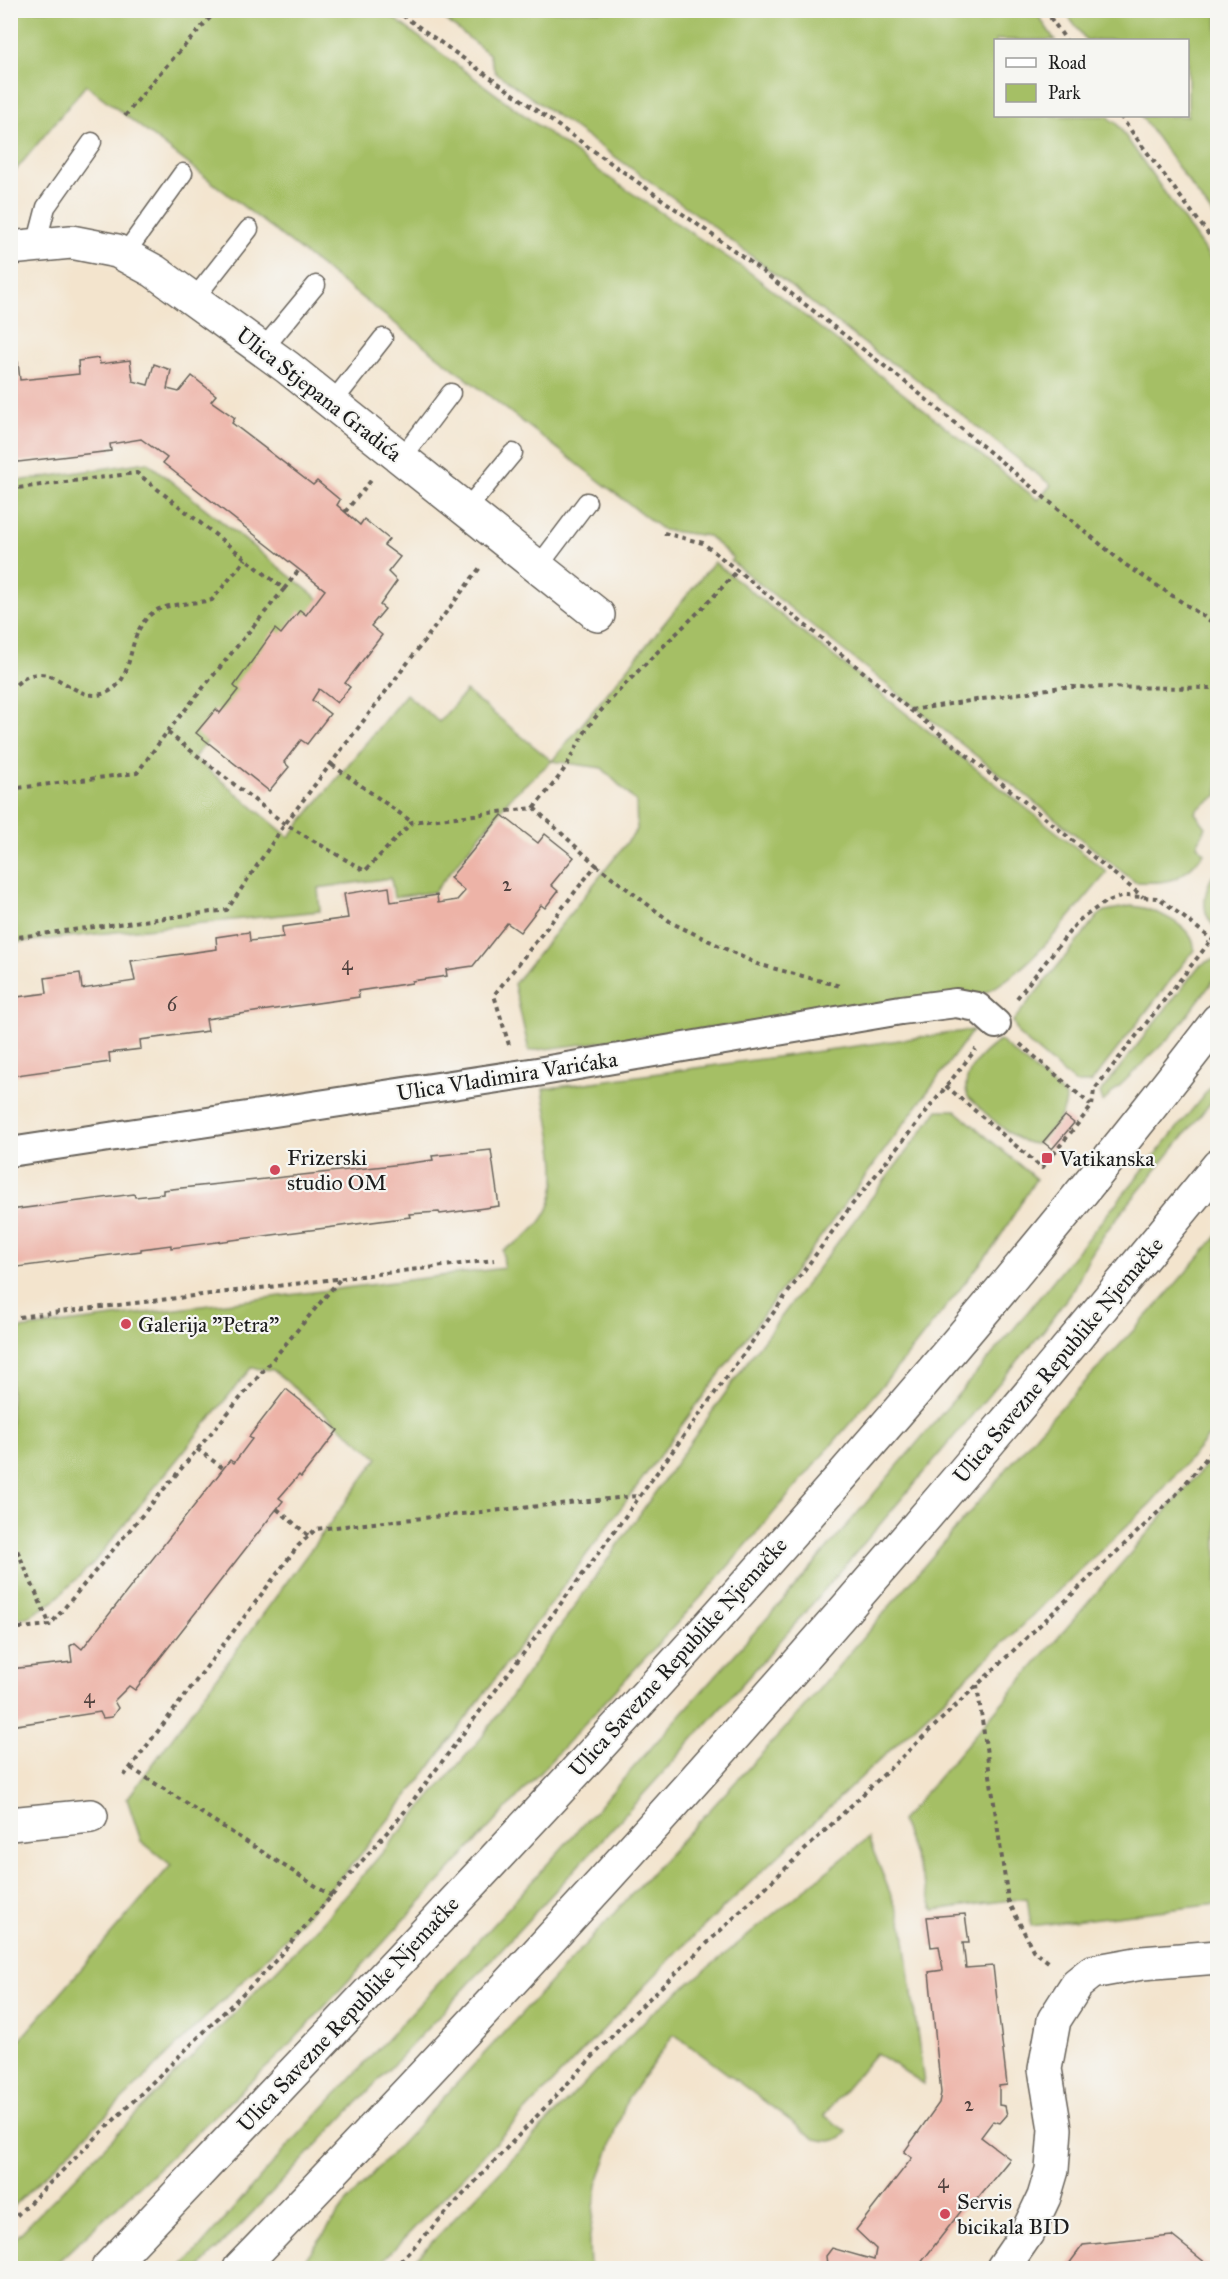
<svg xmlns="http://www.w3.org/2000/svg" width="1228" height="2279" font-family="'IM FELL Great Primer',serif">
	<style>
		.green { fill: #a5bf65; stroke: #606e40; stroke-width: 1.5 }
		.building { fill: #edb3a7 }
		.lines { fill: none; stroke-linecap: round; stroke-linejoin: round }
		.service-casing { stroke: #67625a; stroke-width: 21 }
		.pedestrian-casing { stroke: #67625a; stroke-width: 32 }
		.minor-casing { stroke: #67625a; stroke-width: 36 }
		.secondary-casing { stroke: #67625a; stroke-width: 36 }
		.path { stroke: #67625a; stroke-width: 4; stroke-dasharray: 4.5 4.5; stroke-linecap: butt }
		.service { stroke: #fff; stroke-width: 18 }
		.pedestrian { stroke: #fff; stroke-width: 28 }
		.minor { stroke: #fff; stroke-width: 33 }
		.secondary { stroke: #fff; stroke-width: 33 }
		.poi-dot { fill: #d1495b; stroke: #f6f6f2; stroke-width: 2 }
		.labels { text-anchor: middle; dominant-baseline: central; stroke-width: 4.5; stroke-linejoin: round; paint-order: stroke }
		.number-label { font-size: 20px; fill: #50423f }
		.street-label { font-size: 22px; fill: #1c1c1c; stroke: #f6f6f2 }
		.poi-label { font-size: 22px; fill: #1c1c1c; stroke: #f6f6f2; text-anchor: start }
	</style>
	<rect width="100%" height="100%" fill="#f6f6f2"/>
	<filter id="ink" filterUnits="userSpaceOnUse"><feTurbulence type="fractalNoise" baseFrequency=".0167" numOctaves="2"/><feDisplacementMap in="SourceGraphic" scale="12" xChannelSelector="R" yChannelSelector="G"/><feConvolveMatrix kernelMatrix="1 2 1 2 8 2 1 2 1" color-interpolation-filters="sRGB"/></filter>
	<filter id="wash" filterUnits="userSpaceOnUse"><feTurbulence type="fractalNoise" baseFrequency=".008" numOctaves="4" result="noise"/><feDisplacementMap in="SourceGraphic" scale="24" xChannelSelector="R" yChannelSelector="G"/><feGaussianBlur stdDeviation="1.35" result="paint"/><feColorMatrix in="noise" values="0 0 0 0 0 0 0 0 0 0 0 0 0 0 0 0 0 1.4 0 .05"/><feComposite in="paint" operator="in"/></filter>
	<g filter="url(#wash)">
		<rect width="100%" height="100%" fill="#f3e4cd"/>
		<g class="green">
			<path d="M11,10L384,11L602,173L748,271L1038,500L1051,485L906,371L883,358L706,221L495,72L489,54L437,13L416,20L405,11H1035L1055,40H996V116H1108L1113,122L1115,121L1217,268L1218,795L1196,810L1195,813L1206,827L1197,845L1204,853C1181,881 1171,884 1135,882L731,561L733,558L708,536L663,530L86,85L11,176Z"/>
			<path d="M1064,11H1217V221L1141,116H1188V40H1086Z"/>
			<path d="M147,462L320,600L194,758L289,837L406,694L439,722L466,691L552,761L714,562L1106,871V874C1069,916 1033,969 983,994L529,1051L514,984L637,830L636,802L602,768L552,761L512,796L434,892L394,897L391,878L318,888L320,911L11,943V482Z"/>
			<path d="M1212,876L1217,882V929C1200,914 1203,896 1212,876Z"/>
			<path d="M1131,906C1151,907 1196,926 1194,950L1091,1083H1075L1019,1035L1013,1021L1098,916L1105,911Z"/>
			<path d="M1212,959L1217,963V976L1173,1034L1103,1102L1100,1093L1199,966Z"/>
			<path d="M973,1030L425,1774L357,1859L281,1943L11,2209V2050L171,1865L141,1841L127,1799L378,1458L273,1370L251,1368L95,1561L53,1602L28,1617L11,1620V1330L504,1268L503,1250C578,1215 553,1155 543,1089Z"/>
			<path d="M1000,1041L1066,1097C1066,1117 1050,1130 1037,1144C1015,1145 984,1111 968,1097C959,1075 982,1052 1000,1041Z"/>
			<path d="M1217,1079V1095L1107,1230L1090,1256L1075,1287L1044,1330C956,1433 870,1538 781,1640C593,1854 397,2063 199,2268H182L278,2157L510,1906L793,1589L1012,1331Z"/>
			<path d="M938,1110H955L1036,1179L995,1245L907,1356L714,1583L282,2053L51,2268H11V2243L320,1925L482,1737L753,1354Z"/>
			<path d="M1217,1236V1427L1151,1503L679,1950L376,2268H299L347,2202L791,1722L1039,1431L1162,1300Z"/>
			<path d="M1217,1452V1904L1031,1926L1027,1898L934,1910L901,1821Z"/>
			<path d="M868,1838L903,1925L924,2084L876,2053L824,2115L847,2132C836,2143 829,2142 815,2139L674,2034L627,2100L597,2185L589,2243L590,2268H407L650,2015Z"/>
		</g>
		<g id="blocks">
			<g class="building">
				<path d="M99,358L100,364L130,360L133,381L148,385L154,364L171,370L167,389L179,392L192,376L216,395L211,401L235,418L232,423L313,485L317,481L340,500L337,505L360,525L364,519L389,539L384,545L400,557L388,572L397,581L380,605L385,609L371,626L382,635L345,683L350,687L337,703L319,689L312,700L330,714L307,744L301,740L284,762L289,767L269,791L196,733L216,709L220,713L238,690L234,686L275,629L281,634L300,610L306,615L325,590L163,463L167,458L141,439L110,444L111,451L10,463V363L18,362L20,380L79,374L78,361Z"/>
				<path d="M502,815L538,843L545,834L574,857L551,885L558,891L545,908L541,905L520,932L507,923L473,966L446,970L447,976L412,981V983L358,991L359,997L206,1019L208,1031L140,1040L141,1049L109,1053L110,1062L10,1076V998L47,993L45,978L80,973L82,989L135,981L131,961L217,949L216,937L249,932L250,941L283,937L282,927L348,918L344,894L389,887L391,902L437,895L438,903L457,900L465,891L450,878Z"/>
				<path d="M1065,1116L1074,1123L1052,1149L1043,1142Z"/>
				<path d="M491,1150L499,1206L440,1214L439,1212L409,1214L410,1217L171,1248V1245L141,1249V1251L10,1268V1210L134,1194L135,1197L163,1194V1190L403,1164L433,1160L432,1156Z"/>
				<path d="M286,1389L338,1430L301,1477L299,1475L279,1498L283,1501L135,1690L129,1686L114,1701L118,1708L112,1717L103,1718L100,1712L10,1726V1669L72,1662L70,1646L75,1643L82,1649L230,1460L234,1463L252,1439L249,1437Z"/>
				<path d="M965,1914L969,1943H963L966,1968L993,1966L1007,2085L999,2086V2105L1005,2106L1007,2115L1000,2123L993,2121L981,2137L1010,2159L972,2205L968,2202L917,2268H840L827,2265L826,2256L832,2248L874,2260L876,2249L856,2230L912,2158L904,2152L939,2103L941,2093L929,1972L943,1970L939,1946L931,1947L927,1917Z"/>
				<path d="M1172,2236L1212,2268H1066L1083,2245Z"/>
			</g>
		</g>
	</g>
	<g filter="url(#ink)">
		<use href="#blocks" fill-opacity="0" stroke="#67625a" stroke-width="1.5"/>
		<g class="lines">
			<g class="service-casing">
				<g id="service">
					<path d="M36,245L46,207L92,142"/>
					<path d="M124,255L183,173"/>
					<path d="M194,299L249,229"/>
					<path d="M263,349L316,285"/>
					<path d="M332,403L383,338"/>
					<path d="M402,458L451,393"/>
					<path d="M466,510L513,453"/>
					<path d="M538,567L587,502"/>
				</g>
			</g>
			<g class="pedestrian-casing">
				<path id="pedestrian" d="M10,1152L537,1072L901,1010L956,1003L977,1007L996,1024"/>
			</g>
			<g class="minor-casing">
				<g id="minor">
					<path d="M10,248L71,242L117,251L154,271L287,367L598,615"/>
					<path d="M10,1824L91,1816"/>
					<path d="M1003,2268L1027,2233L1044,2197L1052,2170L1055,2129L1045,2069L1054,2020L1077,1984L1092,1972L1142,1963L1218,1957"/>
				</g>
			</g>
			<g class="secondary-casing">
				<g id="secondary">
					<path d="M108,2268C491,1864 879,1462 1218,1020"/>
					<path d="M240,2268C504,1995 760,1714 1005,1423C1076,1338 1148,1253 1218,1166"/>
				</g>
			</g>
			<g class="path">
				<path d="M395,10L749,261L909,385L1123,563L1218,626"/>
				<path d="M1045,10L1066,40"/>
				<path d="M125,116L159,74L217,10"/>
				<path d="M1120,116L1218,247"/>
				<path d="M10,489L137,473L284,589L167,732"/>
				<path d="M345,512L373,478"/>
				<path d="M664,533L703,543L1143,897"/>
				<path d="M284,589L299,570"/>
				<path d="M10,691C47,647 69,703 102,694C141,683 120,632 157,610C168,604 198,603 212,600L246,559"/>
				<path d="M911,710L1061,687L1218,688"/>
				<path d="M332,765L412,822"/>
				<path d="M10,789L137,773L167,732L285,824L365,871L412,822L534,808L596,865L494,995L509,1045"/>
				<path d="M534,808C544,795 556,782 565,768C576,749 584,730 599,713C642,663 693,621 737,571"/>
				<path d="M596,865L672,923L757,964L840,986"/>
				<path d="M10,938L227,910L285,824L482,565"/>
				<path d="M1017,998L1078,921L1105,902L1124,896L1159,898L1218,944"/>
				<path d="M1020,1044L1091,1105"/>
				<path d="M946,1086L1042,1168L1092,1106L1094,1090L1212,939"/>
				<path d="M10,1318L494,1260"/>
				<path d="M197,1449L223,1468"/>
				<path d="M277,1509L309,1536"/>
				<path d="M10,1534L50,1625"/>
				<path d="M10,1629L50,1625L341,1278"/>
				<path d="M977,1685L1008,1900L1033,1950L1051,1964"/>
				<path d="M131,1768L333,1897"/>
				<path d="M124,1776L298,1546L316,1529L637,1496"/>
				<path d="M10,2222L268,1969L402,1815L589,1566L851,1206L976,1049"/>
				<path d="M394,2268L631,2016L1174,1497L1218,1444"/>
			</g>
			<use href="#service" class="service"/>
			<use href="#pedestrian" class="pedestrian"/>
			<use href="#minor" class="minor"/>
			<use href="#secondary" class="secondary"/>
		</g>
	</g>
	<g class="poi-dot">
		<rect x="1041" y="1152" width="12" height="12" rx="3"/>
		<circle cx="275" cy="1170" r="6"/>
		<circle cx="126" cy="1324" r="6"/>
		<circle cx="945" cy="2214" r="6"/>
	</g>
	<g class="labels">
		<g class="number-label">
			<text x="507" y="884">2</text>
			<text x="347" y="963">4</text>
			<text x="172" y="1004">6</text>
			<text x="89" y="1696">4</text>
			<text x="969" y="2104">2</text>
			<text x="943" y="2181">4</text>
		</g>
		<g class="street-label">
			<text transform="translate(319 394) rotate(38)">Ulica Stjepana Gradića</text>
			<text transform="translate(507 1076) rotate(-9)">Ulica Vladimira Varićaka</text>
			<text transform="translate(1058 1360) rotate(-50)">Ulica Savezne Republike Njemačke</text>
			<text transform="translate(678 1657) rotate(-48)">Ulica Savezne Republike Njemačke</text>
			<text transform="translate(348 2014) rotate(-47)">Ulica Savezne Republike Njemačke</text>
		</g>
		<g class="poi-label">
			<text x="287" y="1157">Frizerski<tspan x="287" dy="25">studio OM</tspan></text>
			<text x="1059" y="1158">Vatikanska</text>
			<text x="138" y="1324">Galerija "Petra"</text>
			<text x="957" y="2201">Servis<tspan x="957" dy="25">bicikala BID</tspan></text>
		</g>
	</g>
	<rect width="1228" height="2279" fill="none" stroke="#f6f6f2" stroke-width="36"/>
	<rect x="994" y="39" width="195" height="78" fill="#f6f6f2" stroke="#9f9f9c" stroke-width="1.5"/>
	<rect x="1006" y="58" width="30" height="9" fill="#ffffff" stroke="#9f9f9c" stroke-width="1.5"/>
	<text x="1048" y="69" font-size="18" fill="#1c1c1c">Road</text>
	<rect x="1006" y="84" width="30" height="18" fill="#a5bf65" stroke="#9f9f9c" stroke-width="1.5"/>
	<text x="1048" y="99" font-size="18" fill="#1c1c1c">Park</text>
</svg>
